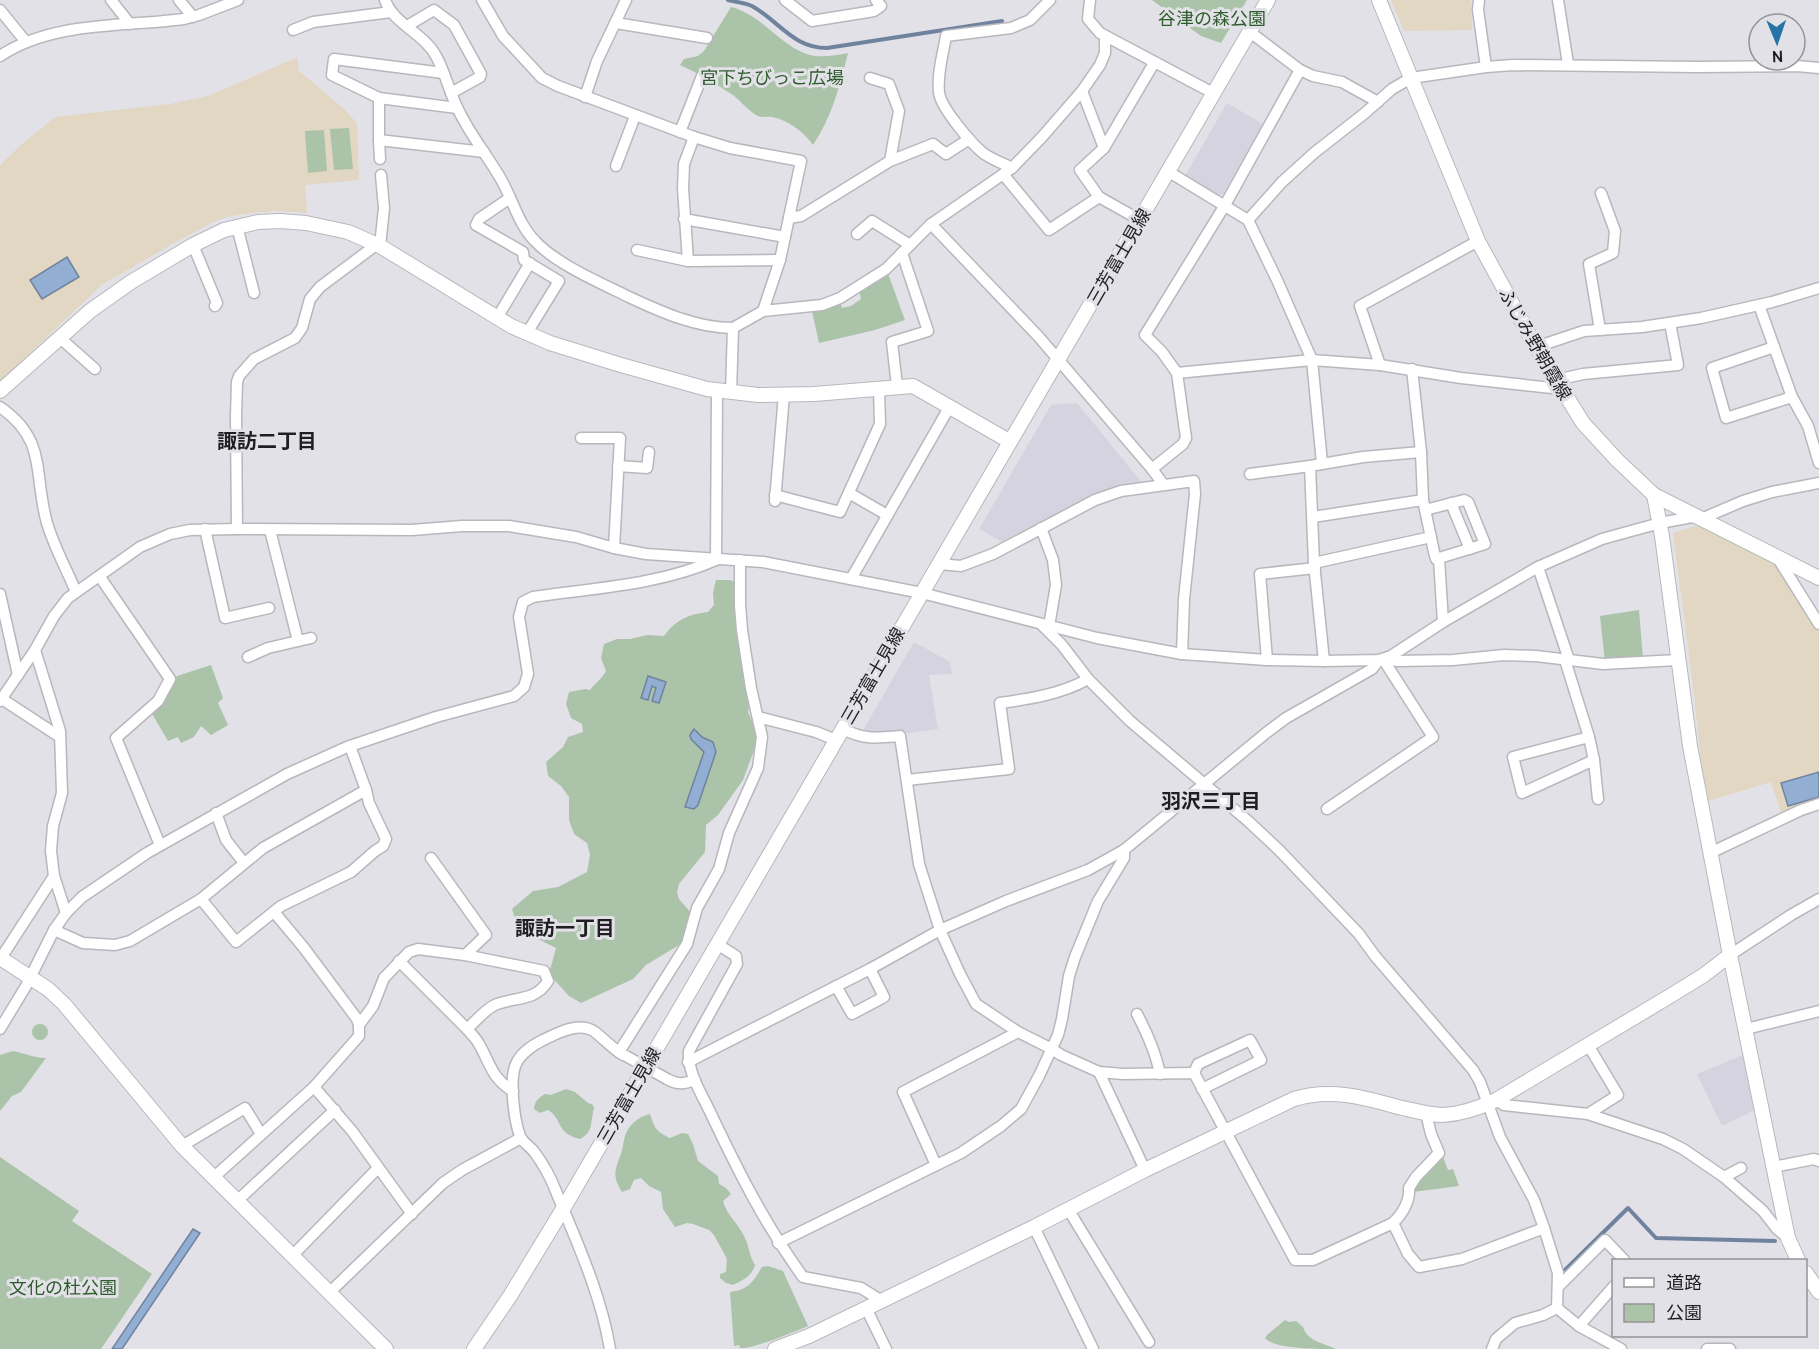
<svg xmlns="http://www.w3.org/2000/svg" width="1819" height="1349" font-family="Cabin,'Noto Sans JP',sans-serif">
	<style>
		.built { fill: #d5d3e0 }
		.education { fill: #e1d7c3 }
		.green { fill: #abc3a9 }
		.water { fill: #92aed3; stroke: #70839e; stroke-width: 1.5 }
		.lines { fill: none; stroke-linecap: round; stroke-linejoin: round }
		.stream { stroke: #70839e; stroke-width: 4 }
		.street-casing { stroke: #b8b7bd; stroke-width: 13 }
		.secondary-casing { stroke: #b8b7bd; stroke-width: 16 }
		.street { stroke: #fff; stroke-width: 10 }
		.secondary { stroke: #fff; stroke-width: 14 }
		.street-bridge-casing { stroke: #b8b7bd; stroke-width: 13; stroke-linecap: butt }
		.street-bridge { stroke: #fff; stroke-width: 10 }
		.labels { text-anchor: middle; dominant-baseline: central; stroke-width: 6; stroke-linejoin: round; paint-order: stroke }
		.park-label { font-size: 18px; fill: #2e5d2c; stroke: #e2e1e7 }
		.street-label { font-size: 18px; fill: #1f1f21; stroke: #e2e1e7 }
		.neighbourhood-label { font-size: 20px; font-weight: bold; fill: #1f1f21; stroke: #e2e1e7 }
	</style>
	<rect width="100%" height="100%" fill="#e2e1e7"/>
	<g class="built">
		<path d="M1227,103L1263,124L1223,194L1217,195L1185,176Z"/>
		<path d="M1077,403L1144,485L1004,543L979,529L1051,405Z"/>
		<path d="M914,642L950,662L952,674L929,675L938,729L903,734V731L872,733L862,732Z"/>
		<path d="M1743,1055L1755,1110L1722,1126L1697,1074Z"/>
	</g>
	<g class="education">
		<path d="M1391,0H1471L1472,30L1404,31Z"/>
		<path d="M298,57V70L342,107L357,123L359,180L305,185L307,213L277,211L250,213L227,217L211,223L178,241L103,284L0,381V165L22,144L55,117L170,104L208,96Z"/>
		<path d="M1699,525L1776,564L1811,620L1819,629V801L1782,815L1771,782L1709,801L1702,769L1693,686L1673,533Z"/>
	</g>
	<g class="green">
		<path d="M1152,0H1247L1221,43L1201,36Z"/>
		<path d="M731,7C764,15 784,52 816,56C827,57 838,55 848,53C840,85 832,117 813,145C804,132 788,120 772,117C767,116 763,118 758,116C748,111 742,102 733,95C716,84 698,73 680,65L684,59L698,56L704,51Z"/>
		<path d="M349,128L353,169L334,170L330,129Z"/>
		<path d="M324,130L327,171L308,173L305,131Z"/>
		<path d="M887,271L905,320L875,330L819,343L812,311L841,304L842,308L851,306L861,299L859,290Z"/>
		<path d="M716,580H730L737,583L750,702L748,712L759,737L743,780L718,815L706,825L705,852L679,884L677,892L679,899L692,914L684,942L646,965L633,979L581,1003L569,996L549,974L556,948L518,929L512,909L533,891L558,887L587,872L590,855L587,843L574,834L569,820V797L561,786L548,776L546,762L563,747L568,737L583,732L582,724L571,718L566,704L569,692L585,689L590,690C595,683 602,679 606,671L601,658L604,644L617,639H630L647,635L664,636C675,620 689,614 708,612L714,605L713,593Z"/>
		<path d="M1639,610L1643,659L1605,662L1600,616Z"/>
		<path d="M211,665L223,698L218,703L228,725L211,735L201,726L194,737L181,743L178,737L168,741L151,712L161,702L177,676Z"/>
		<circle cx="40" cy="1032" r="8"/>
		<path d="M13,1051C24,1053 34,1058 46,1058L21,1092L12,1096L0,1111V1055Z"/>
		<path d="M566,1089L575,1092L588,1103L592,1104C596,1111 594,1105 593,1113C590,1125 593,1132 580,1139C555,1133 563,1119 548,1110L540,1113L534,1109C535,1101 538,1098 545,1094L551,1095Z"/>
		<path d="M650,1114C655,1128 655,1131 670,1138L682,1133L688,1134L693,1144L698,1161L718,1176L719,1184L726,1188L731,1194L723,1201C727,1216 739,1224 745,1238C750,1249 748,1253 755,1265C752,1276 743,1280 733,1285L726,1283L720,1278V1274L726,1272L727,1259L714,1235L709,1230L693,1224L687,1223L675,1227L663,1209L661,1192L649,1186L641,1178L634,1180L630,1189L622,1192C610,1173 617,1168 622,1150C623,1147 623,1144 624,1140C626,1127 637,1117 650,1114Z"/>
		<path d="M0,1157L79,1211L72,1221L152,1274L101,1349H0Z"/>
		<path d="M1443,1157L1448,1170L1453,1169L1459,1186L1413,1192L1419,1181Z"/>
		<path d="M768,1266L783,1271L808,1326C794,1332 753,1349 740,1348L739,1345L734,1346L730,1292C748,1290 753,1282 762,1267Z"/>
		<path d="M1285,1320L1289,1322L1296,1321L1303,1327C1308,1342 1324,1343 1336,1349C1318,1349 1274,1349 1265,1338L1267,1335Z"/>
	</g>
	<g class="water">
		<path d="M67,257L79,277L42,299L30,280Z"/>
		<path d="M648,676L666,682L659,703L652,701L656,688L652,686L648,700L641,698Z"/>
		<path d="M694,729L702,737L713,742L716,752L698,805L694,809L685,807L704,752L691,739L690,735Z"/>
		<path d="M1819,772V797L1788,806L1781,783Z"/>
		<path d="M193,1229L200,1233L122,1349H112Z"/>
	</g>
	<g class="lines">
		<g class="stream">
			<path d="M728,0C736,2 745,3 752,6C779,21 793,48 827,48L1002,21"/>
			<path d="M1562,1273L1628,1208L1656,1238L1775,1241"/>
		</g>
		<g class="street-casing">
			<g id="street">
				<path d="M111,0L130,24"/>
				<path d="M179,0L193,17"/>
				<path d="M385,0C393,24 424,33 436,56C445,72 449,91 457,107C469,134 488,156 502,181C513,201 519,225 535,241C556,264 601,283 629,297C661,312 697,328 733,328"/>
				<path d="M482,0L503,36L542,78L558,86L694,137L730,148L801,161L780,260L763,311"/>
				<path d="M785,0L812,21L874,11L881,6L876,0"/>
				<path d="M1090,0L1088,19L1100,33L1213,93"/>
				<path d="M1479,0L1478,10L1486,67"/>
				<path d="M1558,0L1568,64"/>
				<path d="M0,10L26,42"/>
				<path d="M616,23L707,38"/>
				<path d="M407,26L434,10L454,25L481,74L480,77L451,93"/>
				<path d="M293,30L313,22L391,12"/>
				<path d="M1250,32L1300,70L1313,76L1342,82L1378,102"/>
				<path d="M0,56C53,21 123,27 184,19L199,15L238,0"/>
				<path d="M443,73L334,59L332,75L379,98V140L484,152"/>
				<path d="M870,78L889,84L899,111L890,161"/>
				<path d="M1082,91L1104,148"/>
				<path d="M585,97L597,61L626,0"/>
				<path d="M379,98L457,108"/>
				<path d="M680,132L702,76"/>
				<path d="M379,140L380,159"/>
				<path d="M616,166L635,116"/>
				<path d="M1012,168C1002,163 991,159 983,153C971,143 940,107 939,92C937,74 943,54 946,36L1011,28L1030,20L1050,0"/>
				<path d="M1169,172L1248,220L1277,280L1312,360L1322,463"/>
				<path d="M1003,174L1049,230L1099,197"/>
				<path d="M510,198L479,219L476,225L523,252L524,260L559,281L527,333"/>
				<path d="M789,218L801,216L890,161L933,144L946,154L969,139"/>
				<path d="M684,219L785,237"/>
				<path d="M1140,220L1099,197L1080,170L1104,148L1154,63"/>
				<path d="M1248,220L1282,182L1314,153L1365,113L1392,89L1411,78L1486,67L1513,65L1697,67L1797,66L1819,68"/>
				<path d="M931,224L1038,336L1152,469L1163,484"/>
				<path d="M237,226L254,293"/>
				<path d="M857,234L872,221L910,245"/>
				<path d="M193,245L217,303L215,306"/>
				<path d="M380,246L384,208L381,175"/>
				<path d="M637,250L688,261L780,260"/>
				<path d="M688,261L683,188L684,164L694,137"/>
				<path d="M1759,305L1792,397L1808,426L1819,463"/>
				<path d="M497,318L530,263"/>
				<path d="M1600,330L1589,264L1613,253L1615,231L1601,193"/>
				<path d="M60,338L95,369"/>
				<path d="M1536,347L1584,331L1642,327L1701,318L1772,302L1819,288"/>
				<path d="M1774,347L1712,368L1726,418L1792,397"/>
				<path d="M1380,365L1360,306L1478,241"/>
				<path d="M1412,369L1421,452L1423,500L1434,552L1436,559L1485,544L1468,502L1464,500L1425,510"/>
				<path d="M1177,373L1312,360L1380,365L1461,378L1561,389"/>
				<path d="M1556,380L1583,374L1678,365L1670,323"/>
				<path d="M897,386L892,342L928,331L902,253"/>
				<path d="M731,393L733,328L763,311L822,305L840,298L886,269L931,224L1012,168L1042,137L1082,91L1100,65L1105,53V36"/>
				<path d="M0,407C48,440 33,474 47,523C54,547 67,570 76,592"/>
				<path d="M581,438H620L614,548"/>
				<path d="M618,466L647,468L649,452"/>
				<path d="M1152,469L1183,444L1186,438L1177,373L1162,352L1145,335L1225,205L1300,70"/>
				<path d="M1250,474L1310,466"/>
				<path d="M849,493L887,515"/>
				<path d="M775,495L840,512L880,424L879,389"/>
				<path d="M775,501L784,395"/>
				<path d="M1451,503L1470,549"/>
				<path d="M1313,517L1423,500"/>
				<path d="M1041,528L1053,560L1056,585L1049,626"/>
				<path d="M205,529L225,618L269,608"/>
				<path d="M237,529L236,416L237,382L239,376L254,359L295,338L302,328L310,299L320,287L376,245"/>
				<path d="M270,530L298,641"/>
				<path d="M1777,557L1819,624"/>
				<path d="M1439,559L1443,622"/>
				<path d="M716,560L717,391"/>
				<path d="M1314,563L1431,537"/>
				<path d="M939,564L961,566L993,554L1095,500L1121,491L1194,481L1195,494L1184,599L1182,654"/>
				<path d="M1538,567L1569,660"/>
				<path d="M100,577L170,679L158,701L116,738L160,845"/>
				<path d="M851,579L950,406"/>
				<path d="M0,594L18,675"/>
				<path d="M1042,625L1062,645L1088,679L1130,721L1248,821L1279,850L1359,934L1375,956L1473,1070L1480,1082L1500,1137L1534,1200L1544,1228L1558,1273L1557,1308L1579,1326L1621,1349"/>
				<path d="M35,650L60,731L62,793L53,826L51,851L54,876L66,913"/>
				<path d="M248,657L268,648L311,638"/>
				<path d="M1383,659L1398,661L1453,660L1504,655L1536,656L1603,664L1678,660"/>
				<path d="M1267,660L1260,574L1315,568"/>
				<path d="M1565,660L1589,737L1594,760L1598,799"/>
				<path d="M1324,661L1314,563L1310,466L1363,457L1421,452"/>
				<path d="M2,699L60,737"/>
				<path d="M0,701L35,650L54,616L68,598L140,547L170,534L190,530L237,529L412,530L462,526H509L576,537L614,548L646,554L763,562L922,593L1097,638L1182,654L1267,660L1324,661L1379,660L1391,656L1443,622L1538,567L1602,539L1660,523L1692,517L1701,519L1743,501L1772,492L1819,483"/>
				<path d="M758,717L816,732L836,740"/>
				<path d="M843,729C864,740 877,738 900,736L919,864L940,930L960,974L976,1004L1018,1032L1052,1049L1061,1055L1099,1072L1123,1074L1194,1073L1295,1260H1313L1393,1223L1408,1254L1419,1267L1462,1259L1544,1228"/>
				<path d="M1589,737L1513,757L1522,793L1594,760"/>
				<path d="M907,780L1009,769L1000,703C1029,699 1062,694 1088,679"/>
				<path d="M1327,809L1433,737L1383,659"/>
				<path d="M216,813L226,840L244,863"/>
				<path d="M1710,853L1801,810L1819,804"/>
				<path d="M431,858L486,935L465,955"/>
				<path d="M201,899L236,942L281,906L351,872L375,851L383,846L386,839L369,803L366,790L350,746"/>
				<path d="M54,930L83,943L115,945L130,941L201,899L263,848L366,790"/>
				<path d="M717,944L736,956L737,964L689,1051C687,1073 703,1096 712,1116C739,1173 766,1226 803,1277L861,1288L882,1301"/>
				<path d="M1730,955L1791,915L1819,899"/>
				<path d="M1,958L54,876"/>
				<path d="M399,961L467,1029C471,1034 476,1038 479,1044C490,1063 492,1079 513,1091"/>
				<path d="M836,986L852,1014L884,997L870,969"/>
				<path d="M1137,1014C1147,1033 1156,1053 1160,1074"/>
				<path d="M359,1025L373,1006L384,978L409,952L418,949L465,955L544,971L548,981C536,1001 516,997 497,1004C486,1008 476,1021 467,1029"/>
				<path d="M0,1029L26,986L54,930L66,913L82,897L147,853L287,774L347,747L436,717L514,696L524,687L528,674L519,617L523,602L533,597C594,588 659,585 716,560"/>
				<path d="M1746,1029L1819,1011"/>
				<path d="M1588,1045L1618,1095L1588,1114"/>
				<path d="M619,1052L687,944L697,908L719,869L729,833L758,768L762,737L751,688L742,630L740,605V560"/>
				<path d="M688,1062L870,969L940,930L1006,901L1088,870L1124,850L1266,733L1286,718L1372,669L1379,660"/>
				<path d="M1099,1072L1145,1170"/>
				<path d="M1194,1073L1198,1064L1250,1040L1261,1060L1202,1089"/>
				<path d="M667,1079C678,1085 684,1084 695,1080"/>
				<path d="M314,1087L352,1131L412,1214"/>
				<path d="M1496,1100L1504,1105L1588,1114L1663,1139L1683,1149L1724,1177L1763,1211L1777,1229L1788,1238"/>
				<path d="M182,1146L245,1108L261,1134"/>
				<path d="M936,1165L903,1092L1018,1032"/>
				<path d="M1774,1167L1814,1159L1819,1161"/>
				<path d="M1724,1177L1741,1168"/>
				<path d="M213,1178L314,1087L359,1036V1025L357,1019L304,948L274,912"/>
				<path d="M237,1201L335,1110"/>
				<path d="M1068,1209L1149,1342"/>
				<path d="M1393,1223C1402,1214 1410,1202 1409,1188L1416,1177L1439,1153L1431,1134L1426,1113"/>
				<path d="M1034,1227L1093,1349"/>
				<path d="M778,1243L961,1153L1001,1126L1021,1109L1039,1076L1058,1035L1062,1019L1069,976L1075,957L1098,901L1124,858V850"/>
				<path d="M293,1255L378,1168"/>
				<path d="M1558,1287L1605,1240L1624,1260"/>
				<path d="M330,1292L443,1183L462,1170L521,1138"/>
				<path d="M866,1308L886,1349"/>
				<path d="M1579,1326L1614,1286"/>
				<path d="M610,1349C601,1294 576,1240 555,1189C550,1176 543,1164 535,1153C531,1147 522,1142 520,1136C514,1120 509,1079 516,1064C520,1054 533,1045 543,1040C558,1033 579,1021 595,1032C605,1040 612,1048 623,1055"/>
				<path d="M1492,1349L1496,1339L1515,1323L1543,1315L1557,1308"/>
				<path d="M1707,1349H1730"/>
			</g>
		</g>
		<g class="secondary-casing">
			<g id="secondary">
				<path d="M1379,0L1478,241L1536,347L1583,423L1617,460L1654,495L1819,578"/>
				<path d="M0,391L90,311L131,282L193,245L224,230L258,222L280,221L306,223L348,232L380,246L511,326L550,343L621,365L707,389L758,395L814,394L913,386L1009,441"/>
				<path d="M1654,495L1662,536L1690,746L1730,955L1788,1238L1798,1260"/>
				<path d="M0,958L48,989L64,1004L182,1146L386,1349"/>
				<path d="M1806,1273L1819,1292"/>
				<path d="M474,1349L510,1296L563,1209C797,806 1033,403 1268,0"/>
				<path d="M775,1349L809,1336L1034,1227L1145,1170L1294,1099C1330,1088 1363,1097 1398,1107C1413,1110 1428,1115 1443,1115C1462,1114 1479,1108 1496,1100L1670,996L1704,975L1730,955"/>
			</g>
		</g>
		<use href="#street" class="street"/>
		<use href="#secondary" class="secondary"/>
		<g class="street-bridge-casing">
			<path id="street-bridge" d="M626,1056L667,1079"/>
		</g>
		<use href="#street-bridge" class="street-bridge"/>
	</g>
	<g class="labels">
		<g class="park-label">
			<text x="1212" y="19">谷津の森公園</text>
			<text x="772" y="78">宮下ちびっこ広場</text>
			<text x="63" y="1288">文化の杜公園</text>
		</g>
		<g class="street-label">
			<text transform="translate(1119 257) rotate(-60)">三芳富士見線</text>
			<text transform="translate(1535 344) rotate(60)">ふじみ野朝霞線</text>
			<text transform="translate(873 676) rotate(-60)">三芳富士見線</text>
			<text transform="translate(629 1096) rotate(-60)">三芳富士見線</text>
		</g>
		<g class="neighbourhood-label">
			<text x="267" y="441">諏訪二丁目</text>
			<text x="1211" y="801">羽沢三丁目</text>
			<text x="565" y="928">諏訪一丁目</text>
		</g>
	</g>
	<rect x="1612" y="1259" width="195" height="78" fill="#e2e1e7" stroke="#949398" stroke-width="1.5"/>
	<rect x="1624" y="1278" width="30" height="9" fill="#ffffff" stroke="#949398" stroke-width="1.5"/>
	<text x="1666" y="1289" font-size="18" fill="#1f1f21">道路</text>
	<rect x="1624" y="1304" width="30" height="18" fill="#abc3a9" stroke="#949398" stroke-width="1.5"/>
	<text x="1666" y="1319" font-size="18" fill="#1f1f21">公園</text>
	<g transform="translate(1777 42) rotate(178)"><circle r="28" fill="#e2e1e7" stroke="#949398" stroke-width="1.5"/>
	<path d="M0-4.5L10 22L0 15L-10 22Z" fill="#2674a6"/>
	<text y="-9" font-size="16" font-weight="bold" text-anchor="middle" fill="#1f1f21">N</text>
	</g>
</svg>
